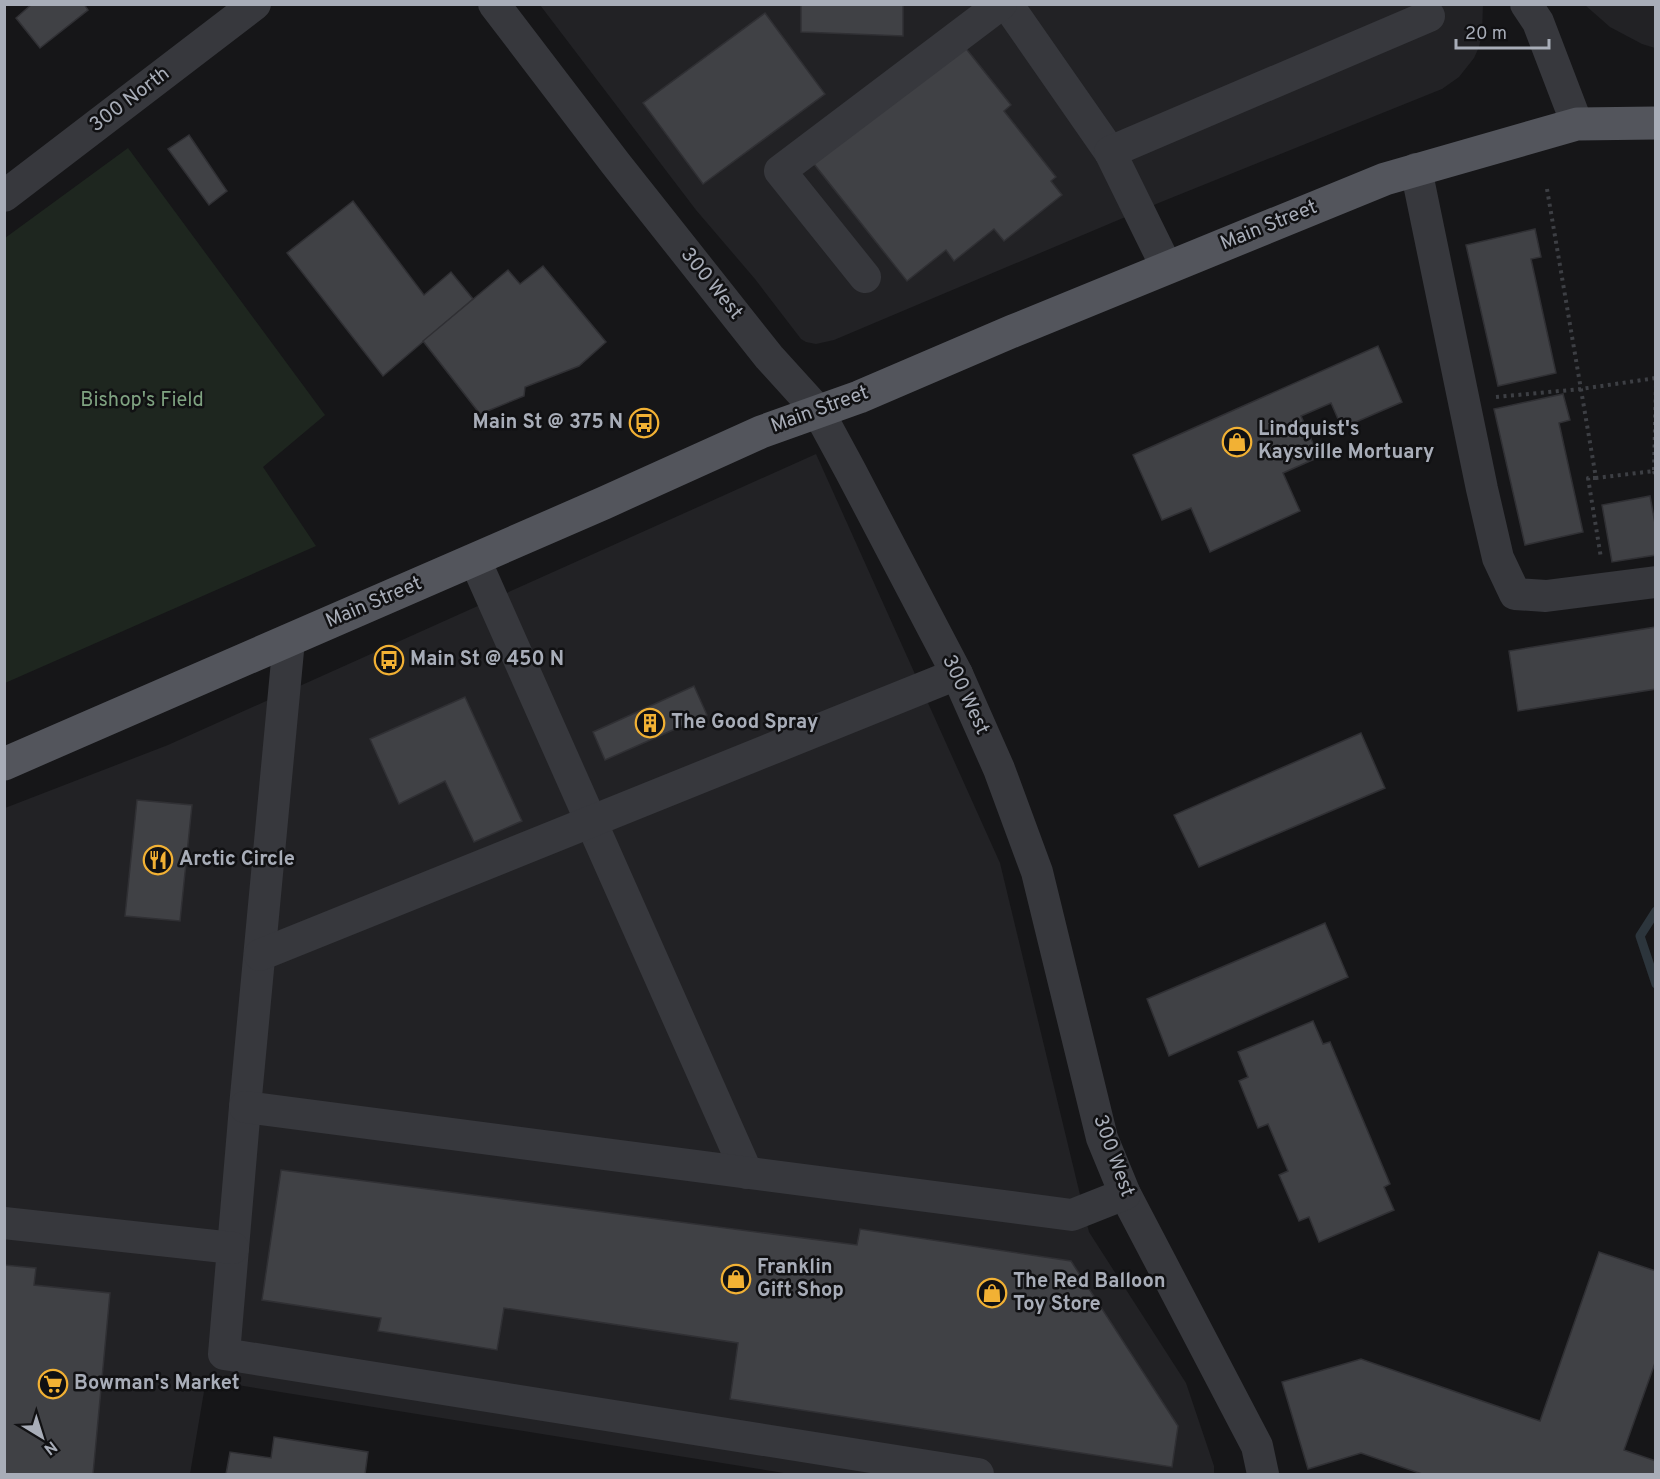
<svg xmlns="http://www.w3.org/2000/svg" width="1660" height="1479" font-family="Overpass,sans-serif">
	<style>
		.built { fill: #222225 }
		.green { fill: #1e261f }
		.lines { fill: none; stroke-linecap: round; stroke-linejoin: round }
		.stream { stroke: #2c353c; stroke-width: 9 }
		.building { fill: #404145; stroke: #303034; stroke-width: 1.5 }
		.path { stroke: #3d3f44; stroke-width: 4; stroke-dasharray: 3 4.5; stroke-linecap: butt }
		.minor { stroke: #37383d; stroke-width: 32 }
		.major { stroke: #53555c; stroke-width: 33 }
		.labels { text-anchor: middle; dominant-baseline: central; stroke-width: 5; stroke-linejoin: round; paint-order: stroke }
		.street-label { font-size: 20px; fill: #a8adb8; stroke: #111113 }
		.park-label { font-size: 20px; fill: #7fa381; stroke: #111113 }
		.poi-label { font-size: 20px; font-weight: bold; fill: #a8adb8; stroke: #111113; text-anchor: start }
	</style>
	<rect width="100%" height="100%" fill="#161618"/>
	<g class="built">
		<path d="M1483,4L1482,33L1479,47L1474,58L1459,77L1442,89L1161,202L834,340L816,344L806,342L801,339L755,279L696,210L540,5Z"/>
		<path d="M1585,5H1655V48L1642,44L1610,27Z"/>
		<path d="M816,454L1000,863L1089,1232L1186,1383L1214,1466V1474H790L206,1380L190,1474H5V808L168,745Z"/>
	</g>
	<path class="green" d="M128,148L325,415L263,467L316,546L5,683V238Z"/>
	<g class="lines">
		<path class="stream" d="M1656,911L1640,936L1656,984"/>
	</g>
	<g class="building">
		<path d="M32,4H84L88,10L40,48L16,18Z"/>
		<path d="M801,4H903V36L801,32Z"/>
		<path d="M765,13L825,94L703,184L643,103Z"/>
		<path d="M964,46L1011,105L1004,111L1056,177L1051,181L1062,195L1004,241L994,229L954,261L946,250L907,281L814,164Z"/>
		<path d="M189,135L227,191L209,205L168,149Z"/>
		<path d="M353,201L424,295L451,272L473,299L383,376L287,253Z"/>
		<path d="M1535,229L1541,257L1531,259L1556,373L1498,386L1466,245Z"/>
		<path d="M543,266L606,342L579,366L525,387L524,396L480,414L423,341L508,270L520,284Z"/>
		<path d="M1378,346L1402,402L1342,428L1331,403L1301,416L1319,457L1283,473L1300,511L1210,552L1191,508L1162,520L1133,455Z"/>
		<path d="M1563,394L1570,420L1559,423L1583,532L1525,545L1494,409Z"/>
		<path d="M1650,496L1656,529V555L1612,562L1602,505Z"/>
		<path d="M1656,627V689L1518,711L1509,651Z"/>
		<path d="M694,686L707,715L605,760L593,732Z"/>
		<path d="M465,697L522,821L474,842L445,781L399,804L370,739Z"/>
		<path d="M1361,733L1385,788L1199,867L1174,815Z"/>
		<path d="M137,800L192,805L180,921L125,916Z"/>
		<path d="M1325,923L1348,977L1169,1056L1147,999Z"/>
		<path d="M1313,1021L1323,1044L1330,1042L1390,1184L1384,1187L1394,1210L1319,1242L1309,1217L1299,1221L1279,1175L1288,1171L1268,1124L1258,1128L1239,1081L1248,1077L1238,1052Z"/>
		<path d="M281,1170L857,1245L860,1229L1071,1261L1178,1426L1172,1467L730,1399L738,1343L504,1308L497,1350L378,1331L381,1318L262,1300Z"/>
		<path d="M1599,1252L1656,1271V1360L1624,1450L1656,1461V1474H1422L1361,1453L1308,1469L1282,1382L1361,1359L1540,1421Z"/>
		<path d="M4,1265L36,1268L34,1285L110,1293L93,1474H4Z"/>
		<path d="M274,1437L368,1452L365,1474H226L230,1452L271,1458Z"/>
	</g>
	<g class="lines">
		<g class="path">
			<path d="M1547,189L1596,478L1654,471L1656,383"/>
			<path d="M1496,397L1581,389L1656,378"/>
			<path d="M1654,471L1656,478"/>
			<path d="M1596,478H1588L1601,558"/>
		</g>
		<g class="minor">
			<path d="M494,4L616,164L769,357L818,411L850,470L957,674L999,769L1037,872L1102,1138L1125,1194L1257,1446L1263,1474"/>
			<path d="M1007,4L1110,152"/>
			<path d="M1526,4L1538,22L1577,124"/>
			<path d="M1416,169L1482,489L1498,558L1515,594L1546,596L1656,582"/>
			<path d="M4,196L255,4"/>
			<path d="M1167,268L1110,152L1429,16"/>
			<path d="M865,277L780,171L1001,4"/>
			<path d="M475,560L747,1173"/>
			<path d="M289,640L245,1107L224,1354L978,1474"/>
			<path d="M260,955L957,674"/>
			<path d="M245,1107L1072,1215L1125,1194"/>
			<path d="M4,1223L233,1248"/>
		</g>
		<path class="major" d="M4,764L604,503L761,432L859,397L1013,331L1385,179L1577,124L1656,123"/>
	</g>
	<defs>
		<g id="bus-ring" transform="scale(1.5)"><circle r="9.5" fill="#111113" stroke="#f2b134" stroke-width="1.5"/><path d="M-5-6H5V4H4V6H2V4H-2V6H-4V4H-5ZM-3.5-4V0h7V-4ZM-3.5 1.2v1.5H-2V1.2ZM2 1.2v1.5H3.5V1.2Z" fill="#f2b134"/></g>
		<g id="shop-ring" transform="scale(1.5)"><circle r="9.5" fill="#111113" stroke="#f2b134" stroke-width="1.5"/><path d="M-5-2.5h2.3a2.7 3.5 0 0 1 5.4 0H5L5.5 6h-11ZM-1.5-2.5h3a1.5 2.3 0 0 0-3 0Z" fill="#f2b134"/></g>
		<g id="building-ring" transform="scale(1.5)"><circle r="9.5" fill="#111113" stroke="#f2b134" stroke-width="1.5"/><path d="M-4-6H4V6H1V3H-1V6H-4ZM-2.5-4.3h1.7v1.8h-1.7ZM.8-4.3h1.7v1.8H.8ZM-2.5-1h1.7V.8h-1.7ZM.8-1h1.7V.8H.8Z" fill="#f2b134"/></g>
		<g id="restaurant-ring" transform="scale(1.5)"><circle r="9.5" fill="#111113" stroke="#f2b134" stroke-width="1.5"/><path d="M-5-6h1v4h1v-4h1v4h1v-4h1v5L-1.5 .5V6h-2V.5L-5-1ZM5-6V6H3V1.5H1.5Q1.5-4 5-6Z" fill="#f2b134"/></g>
		<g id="supermarket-ring" transform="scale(1.5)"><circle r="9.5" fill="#111113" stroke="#f2b134" stroke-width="1.5"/><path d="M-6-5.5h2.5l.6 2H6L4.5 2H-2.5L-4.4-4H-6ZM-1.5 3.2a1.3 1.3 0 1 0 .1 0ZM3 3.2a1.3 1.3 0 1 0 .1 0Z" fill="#f2b134"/></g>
	</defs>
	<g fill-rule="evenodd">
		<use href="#bus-ring" x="644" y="423"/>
		<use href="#shop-ring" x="1237" y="442"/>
		<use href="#bus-ring" x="389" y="660"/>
		<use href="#building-ring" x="650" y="723"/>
		<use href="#restaurant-ring" x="158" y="860"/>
		<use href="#shop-ring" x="736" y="1279"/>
		<use href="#shop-ring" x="992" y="1293"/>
		<use href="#supermarket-ring" x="53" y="1384"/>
	</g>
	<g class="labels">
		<g class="street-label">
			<text transform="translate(130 100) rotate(-37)">300 North</text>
			<text transform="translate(1269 226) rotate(-22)">Main Street</text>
			<text transform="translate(711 284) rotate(51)">300 West</text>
			<text transform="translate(820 410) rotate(-20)">Main Street</text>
			<text transform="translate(374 603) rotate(-23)">Main Street</text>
			<text transform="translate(965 695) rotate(65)">300 West</text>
			<text transform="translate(1113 1156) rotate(70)">300 West</text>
		</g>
		<g class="park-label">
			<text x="142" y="401">Bishop's Field</text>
		</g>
		<g class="poi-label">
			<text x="623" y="423" text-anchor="end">Main St @ 375 N</text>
			<text x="1258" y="430">Lindquist's<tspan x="1258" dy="23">Kaysville Mortuary</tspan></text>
			<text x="410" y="660">Main St @ 450 N</text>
			<text x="671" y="723">The Good Spray</text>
			<text x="179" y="860">Arctic Circle</text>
			<text x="757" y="1268">Franklin<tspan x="757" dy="23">Gift Shop</tspan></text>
			<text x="1013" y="1282">The Red Balloon<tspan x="1013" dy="23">Toy Store</tspan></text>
			<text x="74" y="1384">Bowman's Market</text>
		</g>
	</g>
	<rect width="1660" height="1479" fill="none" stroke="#a8adb8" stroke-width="12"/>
	<g transform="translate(42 1437) rotate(142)" stroke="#111113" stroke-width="4.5" paint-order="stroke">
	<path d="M0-4.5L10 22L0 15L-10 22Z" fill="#a8adb8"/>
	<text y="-9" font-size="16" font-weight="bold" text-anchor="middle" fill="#a8adb8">N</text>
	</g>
	<path d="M1456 39v9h93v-9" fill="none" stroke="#a8adb8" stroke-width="3"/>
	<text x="1465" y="39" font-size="18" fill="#a8adb8" stroke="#111113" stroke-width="4.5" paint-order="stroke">20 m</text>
</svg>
